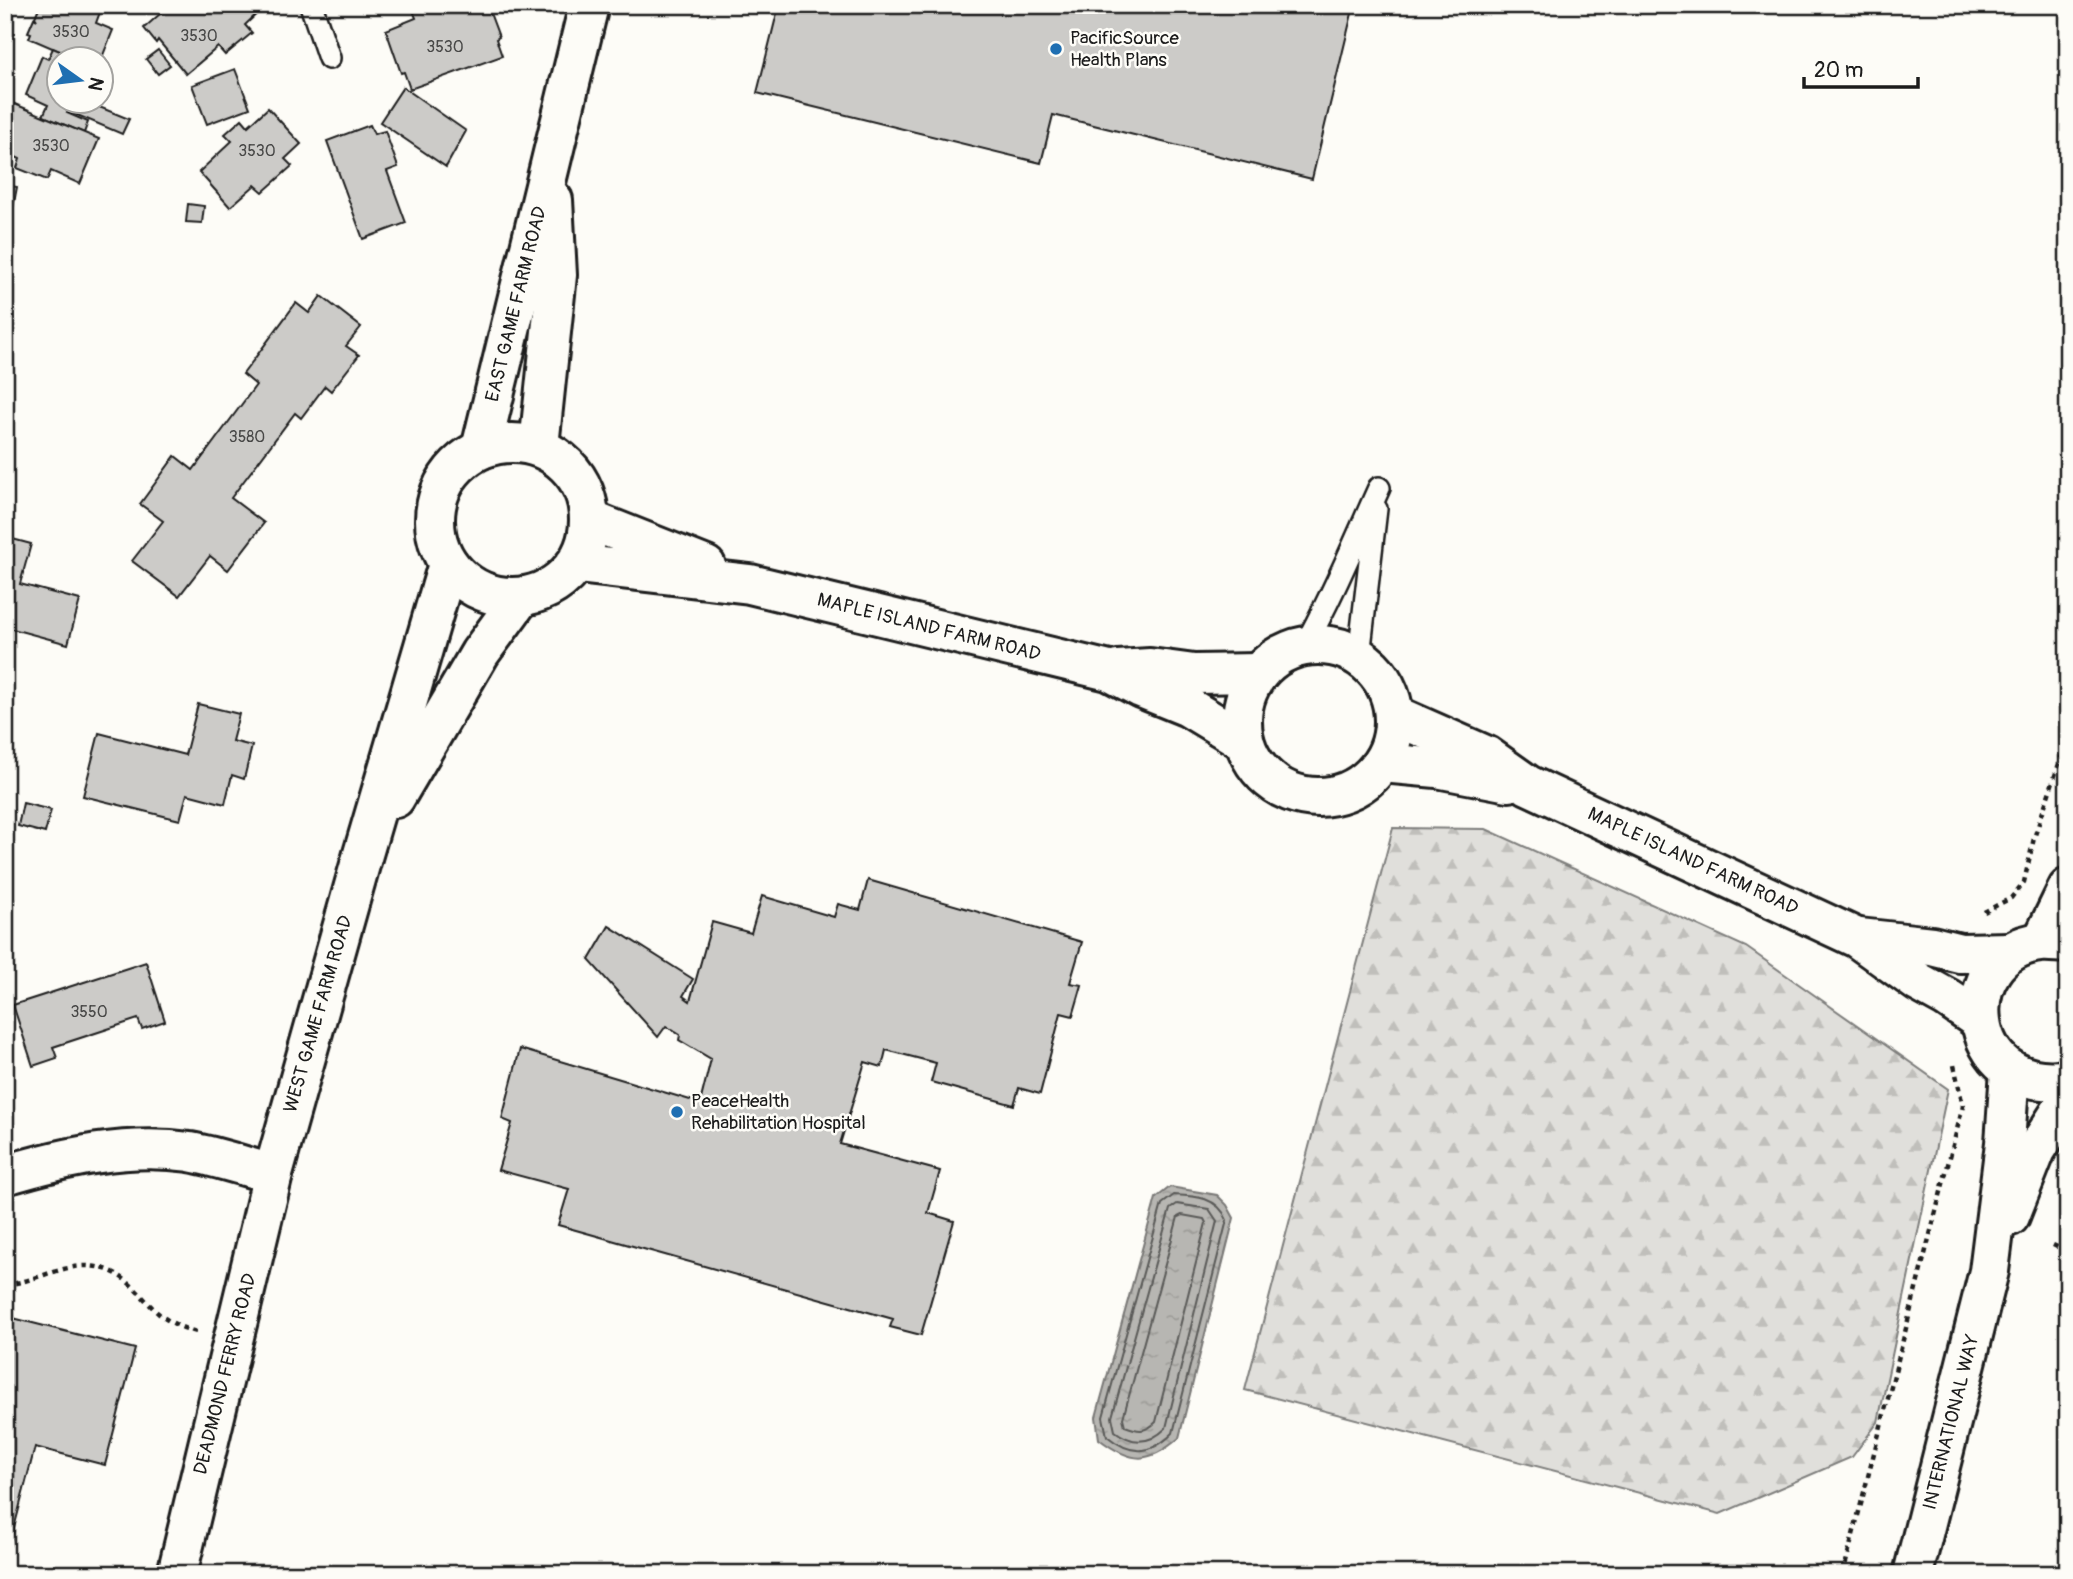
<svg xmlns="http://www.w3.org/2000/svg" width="2073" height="1579" font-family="Pangolin,sans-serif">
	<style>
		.forest { fill: url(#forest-firs); stroke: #7e7e7c; stroke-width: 2 }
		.water { fill: url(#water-ripples); stroke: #797876; stroke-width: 2 }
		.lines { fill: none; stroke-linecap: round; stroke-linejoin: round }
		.shore { stroke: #5a5a58; stroke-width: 2 }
		.building { fill: #cccbc8; stroke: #1c1c1c; stroke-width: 2 }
		.lane-casing { stroke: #1c1c1c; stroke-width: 26 }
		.secondary-casing { stroke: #1c1c1c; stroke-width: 44 }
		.path { stroke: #1c1c1c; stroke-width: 4.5; stroke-dasharray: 5 5; stroke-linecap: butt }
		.lane { stroke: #fdfcf7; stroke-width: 21 }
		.secondary { stroke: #fdfcf7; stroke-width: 38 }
		.poi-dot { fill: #1f6fb2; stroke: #fdfcf7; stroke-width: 2.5 }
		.labels { text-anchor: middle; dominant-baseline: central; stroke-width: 5; stroke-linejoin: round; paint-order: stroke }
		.number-label { font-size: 16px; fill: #484847 }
		.poi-label { font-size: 19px; fill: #1c1c1c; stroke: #fdfcf7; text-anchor: start }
		.street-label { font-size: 19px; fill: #1c1c1c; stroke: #fdfcf7 }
	</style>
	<defs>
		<pattern id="forest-firs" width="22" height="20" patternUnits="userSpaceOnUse" patternTransform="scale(1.75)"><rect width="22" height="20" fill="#e0dfdb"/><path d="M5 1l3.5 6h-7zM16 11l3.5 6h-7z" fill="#c0bfbb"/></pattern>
		<pattern id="water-ripples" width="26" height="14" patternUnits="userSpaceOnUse" patternTransform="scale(1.75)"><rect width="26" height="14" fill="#b7b6b2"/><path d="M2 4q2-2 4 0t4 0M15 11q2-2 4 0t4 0" fill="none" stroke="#9d9c98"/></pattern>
	</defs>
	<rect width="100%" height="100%" fill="#fdfcf7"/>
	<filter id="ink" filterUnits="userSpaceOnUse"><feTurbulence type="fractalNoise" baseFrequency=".0143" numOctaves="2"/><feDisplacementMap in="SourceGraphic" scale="14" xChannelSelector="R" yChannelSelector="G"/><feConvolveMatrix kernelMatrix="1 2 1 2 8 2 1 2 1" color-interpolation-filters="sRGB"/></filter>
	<g filter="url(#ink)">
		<path class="forest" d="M1393,828L1486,829L1746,947L1948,1089L1878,1422L1852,1457L1720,1514L1245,1390Z"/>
		<path class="water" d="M1170,1187L1217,1195L1227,1205L1234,1218L1179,1438C1149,1464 1132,1464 1099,1439L1096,1417L1156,1198Z"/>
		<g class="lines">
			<g class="shore">
				<path d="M1174,1195C1196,1196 1218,1197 1227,1220L1173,1433C1151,1455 1131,1456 1107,1436L1103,1417L1162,1204Z"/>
				<path d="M1177,1204L1209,1209L1217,1221L1166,1428C1150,1444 1133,1445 1115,1431L1112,1417L1170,1209Z"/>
				<path d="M1182,1215L1204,1219L1206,1223L1156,1422C1145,1433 1138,1431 1125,1426L1123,1418L1178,1217Z"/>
			</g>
		</g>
		<g class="building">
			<path d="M40,5H83L100,12L96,23L113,30L101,60H80L29,38L31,33L28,32L34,18L37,20L35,17Z"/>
			<path d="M106,5H120L112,12Z"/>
			<path d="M170,5H263L264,7L245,25L252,33L225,55L218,47L186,74L158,40L156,43L144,28Z"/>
			<path d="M421,5H487L499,37L496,39L502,56L410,89L404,72L401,73L386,30L416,18L412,8Z"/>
			<path d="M779,5H1354L1312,179L1053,115L1041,163L757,93Z"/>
			<path d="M53,48L76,58L60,60V102H87L129,119L122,134L68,111L67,113L88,122L84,133L43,116L48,105L26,95L42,56L48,59Z"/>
			<path d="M158,50L170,65L158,74L146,59Z"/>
			<path d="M235,69L250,108L207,124L192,85Z"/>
			<path d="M102,81L108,84L103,98L102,97Z"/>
			<path d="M403,87L466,131L446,167L380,122Z"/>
			<path d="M5,100L99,139L80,184L51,171L47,180L17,168L20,159L5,152Z"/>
			<path d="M268,108L301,144L285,159L292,166L263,192L255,185L230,207L199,172L232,141L225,134L242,119L248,126Z"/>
			<path d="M370,125L374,134L385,131L398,167L387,171L406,223L363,239L327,141Z"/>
			<path d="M5,185L17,187L8,233L5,232Z"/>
			<path d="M188,204L204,206L202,223L186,222Z"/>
			<path d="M321,296L361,327L346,346L359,355L331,391L325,386L301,418L295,413L231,498L264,523L228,570L210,556L179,596L132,561L163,521L140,504L175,456L193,470L256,385L243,374L296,303L309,313Z"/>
			<path d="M5,537L31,544L20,584L80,600L68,644L5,627Z"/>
			<path d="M198,704L239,714L232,741L252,746L244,779L232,775L225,804L187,794L180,820L83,796L99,733L185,755Z"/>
			<path d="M23,803L51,810L45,833L18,826Z"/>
			<path d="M868,880L1082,942L1070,983L1082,985L1073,1016L1061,1013L1040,1094L1019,1088L1014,1105L931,1082L936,1063L886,1050L882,1067L865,1062L840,1144L940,1171L928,1213L954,1221L921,1335L890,1327L893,1319L558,1225L569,1189L498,1170L512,1123L502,1119L520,1049L700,1103L711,1059L679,1040L680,1035L666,1026L658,1037L589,960L609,926L693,979L683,996L690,1001L712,922L751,933L762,896L834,917L838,904L860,910Z"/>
			<path d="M5,898L15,900L5,936Z"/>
			<path d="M146,962L165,1021L142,1029L138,1019L53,1047L57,1058L33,1066L13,1005Z"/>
			<path d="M5,1316L135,1349L105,1465L35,1447L5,1563Z"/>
		</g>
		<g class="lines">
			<g class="lane-casing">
				<g id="lane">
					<path d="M311,5L329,58"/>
					<path d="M1305,645C1333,595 1355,541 1379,488"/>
					<path d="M1359,656L1376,509"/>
				</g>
			</g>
			<g class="secondary-casing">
				<g id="secondary">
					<circle cx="512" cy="520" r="77"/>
					<path d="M539,446L557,275L553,200"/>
					<path d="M481,449L589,5"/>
					<path d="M590,520L706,566"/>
					<path d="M577,564L750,584L1109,671L1141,688L1188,707L1244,741"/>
					<circle cx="1318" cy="721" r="76"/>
					<path d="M1118,670L1150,668L1194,674L1259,673"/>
					<path d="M1394,715L1487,756L1528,785L1857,938L1918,982L1947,998L1979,1020"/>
					<path d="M1382,763L1437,768L1509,782"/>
					<path d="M395,798L480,653L521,597"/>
					<path d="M1859,938L1932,946L1960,953L2011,952"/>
					<path d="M2042,941L2068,888"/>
					<path d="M2068,943C2059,943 2049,941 2041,942C1952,952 1961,1096 2068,1079"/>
					<path d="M5,1175C65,1157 127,1143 190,1152C218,1157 246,1167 273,1174"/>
					<path d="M2010,1216L2036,1150L2068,1100"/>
					<path d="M177,1574L273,1174L363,854L448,564"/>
					<path d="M1913,1574L1989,1271L2005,1143L2010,1070"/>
				</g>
			</g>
			<g class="path">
				<path d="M1984,912L2011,898L2024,882L2034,838L2068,737"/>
				<path d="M2053,1245L2068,1252"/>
				<path d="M5,1285C32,1282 57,1267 84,1266C122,1266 134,1290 158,1313C168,1322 184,1329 197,1332"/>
				<path d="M1843,1574L1963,1106L1954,1065"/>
			</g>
			<use href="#lane" class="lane"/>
			<use href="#secondary" class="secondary"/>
		</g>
	</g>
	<g class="poi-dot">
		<circle cx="1056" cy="49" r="7"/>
		<circle cx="677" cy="1112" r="7"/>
	</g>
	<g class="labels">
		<g class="number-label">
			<text x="71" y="32">3530</text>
			<text x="199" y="36">3530</text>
			<text x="445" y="47">3530</text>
			<text x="51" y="146">3530</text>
			<text x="257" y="151">3530</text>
			<text x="247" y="437">3580</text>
			<text x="89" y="1012">3550</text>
		</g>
		<g class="poi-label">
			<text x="1070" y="38">PacificSource<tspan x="1070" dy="22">Health Plans</tspan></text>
			<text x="691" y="1101">PeaceHealth<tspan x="691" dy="22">Rehabilitation Hospital</tspan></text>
		</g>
		<g class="street-label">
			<text transform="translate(516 304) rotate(-76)">EAST GAME FARM ROAD</text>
			<text transform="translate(929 627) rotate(14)">MAPLE ISLAND FARM ROAD</text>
			<text transform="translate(1693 861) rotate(25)">MAPLE ISLAND FARM ROAD</text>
			<text transform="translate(318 1014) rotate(-74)">WEST GAME FARM ROAD</text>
			<text transform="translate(225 1374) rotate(-76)">DEADMOND FERRY ROAD</text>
			<text transform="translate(1951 1422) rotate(-76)">INTERNATIONAL WAY</text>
		</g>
	</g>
	<rect width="2073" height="1579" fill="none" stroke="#fdfcf7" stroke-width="28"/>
	<rect x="14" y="14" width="2045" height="1551" fill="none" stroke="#1c1c1c" stroke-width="2.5" filter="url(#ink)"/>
	<g transform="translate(80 80) rotate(104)"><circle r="33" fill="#fdfcf7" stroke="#a3a29f" stroke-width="2"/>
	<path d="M0-5L12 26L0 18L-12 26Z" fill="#1f6fb2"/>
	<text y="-10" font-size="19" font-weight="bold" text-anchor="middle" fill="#1c1c1c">N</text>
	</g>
	<path d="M1804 77v10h114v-10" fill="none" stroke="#1c1c1c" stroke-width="3.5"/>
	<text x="1814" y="77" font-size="21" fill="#1c1c1c" stroke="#fdfcf7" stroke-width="5" paint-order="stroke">20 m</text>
</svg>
